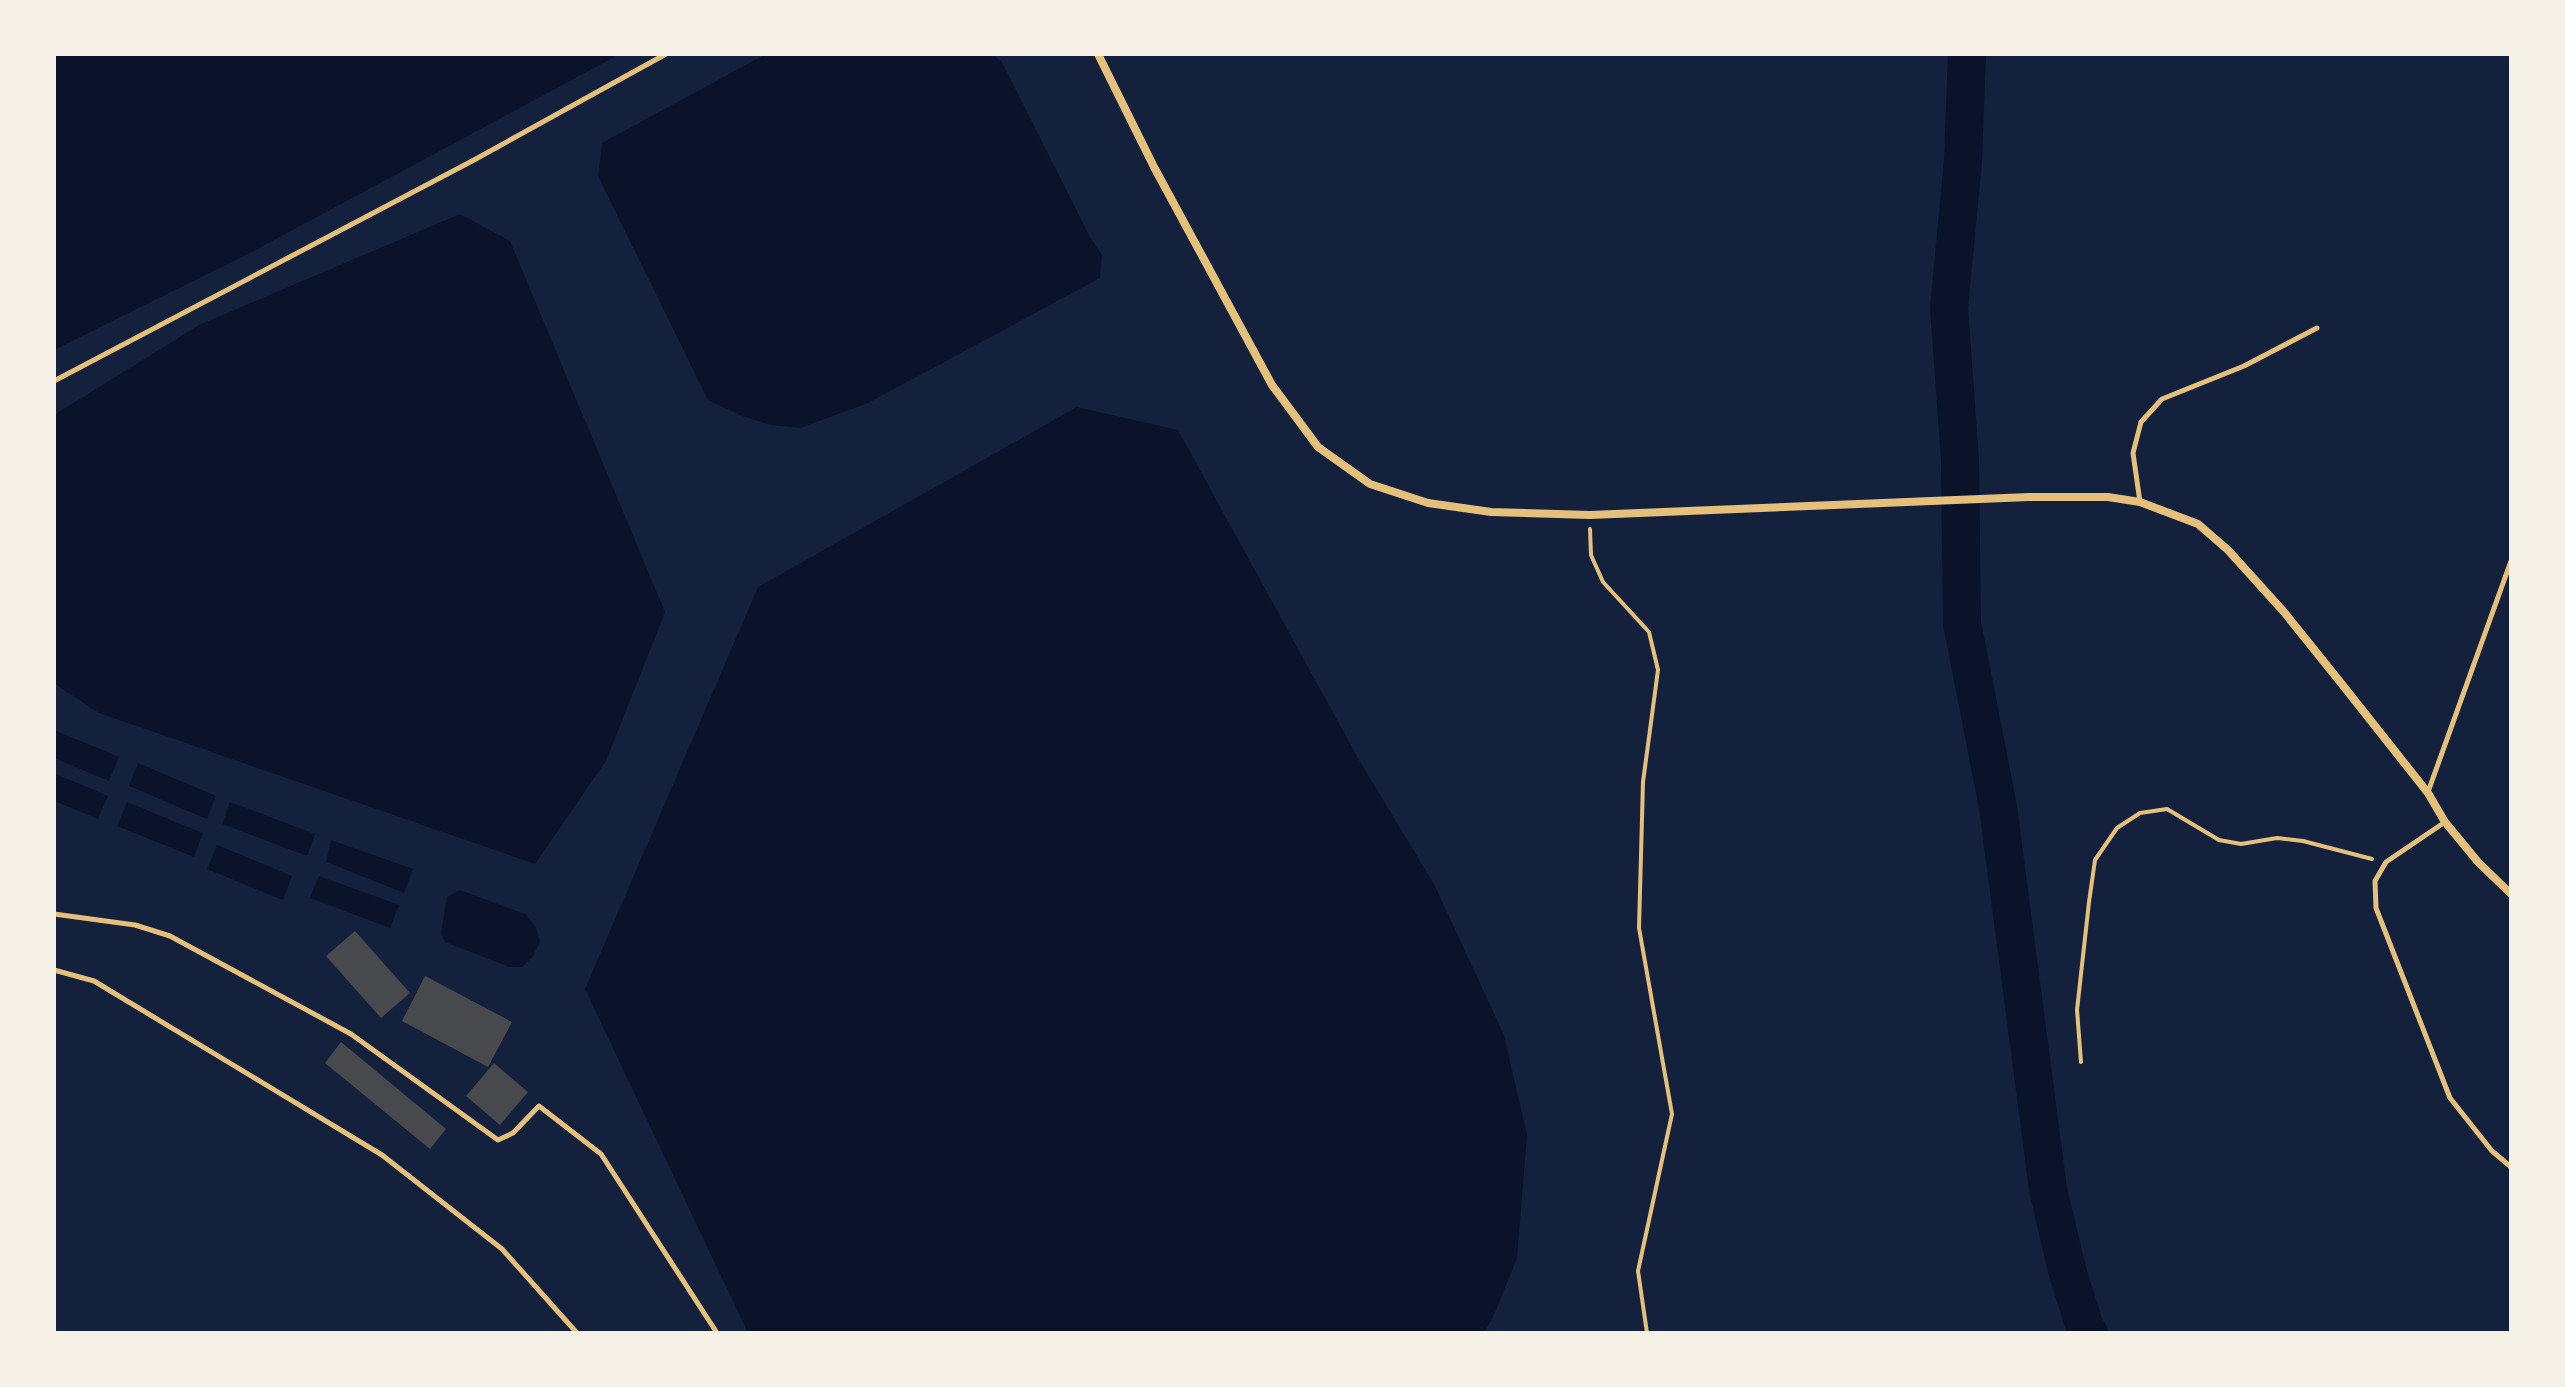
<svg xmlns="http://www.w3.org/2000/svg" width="2565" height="1387" font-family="'Work Sans',sans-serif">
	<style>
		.water { fill: #0b132b }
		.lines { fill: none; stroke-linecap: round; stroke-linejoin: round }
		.river { stroke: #0b132b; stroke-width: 38 }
		.building { fill: #48494c }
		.path { stroke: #e5c07b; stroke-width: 4 }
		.service { stroke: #e5c07b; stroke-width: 5 }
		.minor { stroke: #e5c07b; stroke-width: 8 }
	</style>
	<rect width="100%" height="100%" fill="#14213d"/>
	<g class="water">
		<path d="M54,54H620L248,254L54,350Z"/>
		<path d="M766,54H992L1002,62L1090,237L1102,255L1100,278L868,403L800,428L770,425L739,415L708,400L598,176L602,143Z"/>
		<path d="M460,214L510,241L665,612L606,761L535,864L99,713L54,683V415L199,325Z"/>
		<path d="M1077,407L1178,430L1359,760L1434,884L1504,1035L1527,1135L1517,1258L1494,1315L1484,1333H748L585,989L758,587Z"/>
		<path d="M54,730L119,757L109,781L54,758Z"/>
		<path d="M138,763L216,796L207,819L129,786Z"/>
		<path d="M54,773L108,796L98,819L54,801Z"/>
		<path d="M127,802L203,833L194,857L117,826Z"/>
		<path d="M230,802L315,834L307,856L222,824Z"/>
		<path d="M331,840L413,869L404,893L326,862Z"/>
		<path d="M217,845L292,876L283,900L207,869Z"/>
		<path d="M319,876L399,905L390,928L310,898Z"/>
		<path d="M460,890L525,914L536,927L540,942L533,956L522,967H509L445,942L441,934L447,897Z"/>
	</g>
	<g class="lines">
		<path class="river" d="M1967,54L1963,161L1949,308L1960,460L1962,623L1998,807L2048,1189L2067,1270L2086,1331L2089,1333"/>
	</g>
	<g class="building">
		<path d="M355,931L410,993L381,1018L326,956Z"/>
		<path d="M425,976L512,1022L488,1067L402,1021Z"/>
		<path d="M341,1042L446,1129L430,1149L325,1063Z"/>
		<path d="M494,1063L528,1092L500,1125L466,1096Z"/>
	</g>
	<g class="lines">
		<g class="path">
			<path d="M1590,529L1591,555L1603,582L1649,632L1658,670L1643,782L1639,928L1672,1114L1638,1271L1647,1333"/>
			<path d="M2081,1062L2077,1010L2089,902L2095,860L2117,828L2140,813L2167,809L2219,840L2241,844L2277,838L2303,841L2372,859"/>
		</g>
		<g class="service">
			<path d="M54,381L474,160L666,54"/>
			<path d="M2140,502L2133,453L2141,422L2162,399L2244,366L2317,328"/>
			<path d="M2428,792L2511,561"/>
			<path d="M2445,822L2386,862L2375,881L2376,908L2450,1098L2492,1151L2511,1167"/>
			<path d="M54,914L135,925L170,936L351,1034L498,1140L513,1133L539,1106L601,1154L717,1333"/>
			<path d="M54,970L94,981L382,1155L502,1249L577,1333"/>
		</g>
		<path class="minor" d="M1098,54L1154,167L1272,385L1318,447L1370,484L1428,503L1491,512L1590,515L2029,497H2108L2140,502L2198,524L2228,550L2284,612L2341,683L2428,793L2445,822L2478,862L2511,894"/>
	</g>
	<rect width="2565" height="1387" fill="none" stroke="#f6f1e7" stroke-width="112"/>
</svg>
